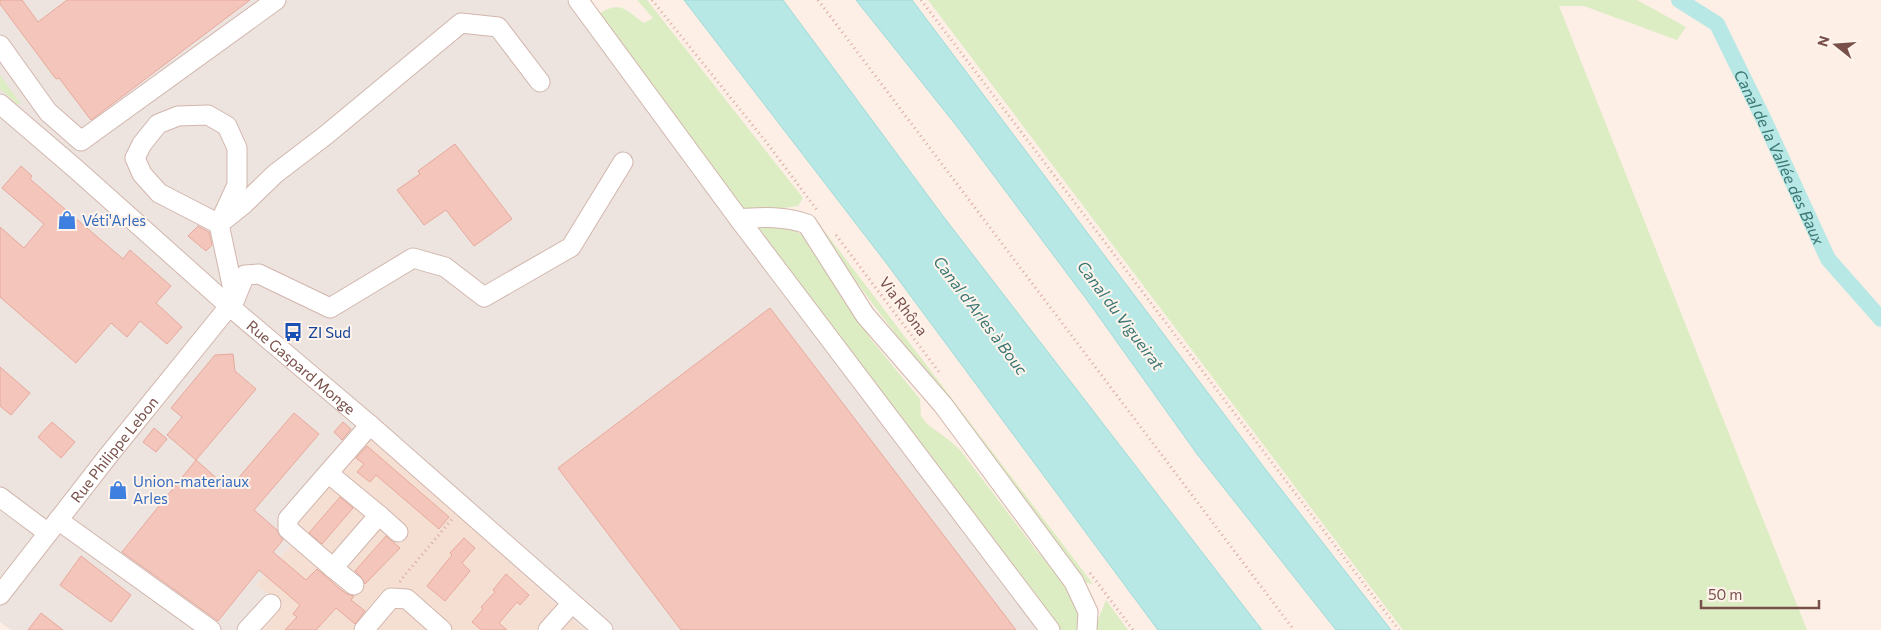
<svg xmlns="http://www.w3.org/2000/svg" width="1881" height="630" font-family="Commissioner,sans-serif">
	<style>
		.residential { fill: #f5dfd3 }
		.industrial { fill: #ede3df }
		.green { fill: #dcecc3 }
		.water { fill: #b8e8e5; stroke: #9edad7 }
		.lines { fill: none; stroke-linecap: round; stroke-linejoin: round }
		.canal { stroke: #b8e8e5; stroke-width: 16 }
		.building { fill: #f4c6bb; stroke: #e7a89b }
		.minor-casing { stroke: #d2b6ad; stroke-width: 21 }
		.path { stroke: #d9a99e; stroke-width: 3; stroke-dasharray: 1 4; stroke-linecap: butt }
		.minor { stroke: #fff; stroke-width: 19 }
		.labels { text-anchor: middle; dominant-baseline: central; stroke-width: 4; stroke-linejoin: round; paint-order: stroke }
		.shop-label { font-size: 15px; fill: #366cbe; stroke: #fff4ec; text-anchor: start }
		.street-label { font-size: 15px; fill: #785049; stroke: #fff4ec }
		.transit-label { font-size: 15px; fill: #164399; stroke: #fff4ec; text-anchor: start }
		.water-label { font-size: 16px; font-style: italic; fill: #397674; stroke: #fff4ec }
	</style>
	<rect width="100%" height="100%" fill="#fdefe5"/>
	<path class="residential" d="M358,426L450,508L584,630H262L283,605L256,585L292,544L279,528L280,516Z"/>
	<path class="industrial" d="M0,0H566L1045,630H584L450,508L358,427L280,516L292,544L256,585L283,605L262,630H11L0,622Z"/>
	<g class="green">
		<path d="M637,0H647L803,198L798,206L756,212L744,210L735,202L601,20L600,13C622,1 625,10 644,23L653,18Z"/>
		<path d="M928,0H1637L1686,27L1677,40L1584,6H1559L1807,630H1403Z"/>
		<path d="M0,75L21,104H17L0,89Z"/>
		<path d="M816,220L1093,584L1082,582L812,223Z"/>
		<path d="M767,222L792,229L802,235L813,247L852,302L869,337L920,399L921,416L927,424L949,440L961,451L1036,550L1070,588L1082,614L1083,630H1056L757,229Z"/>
		<path d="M1106,600L1128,630H1094Z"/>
	</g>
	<g class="water">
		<path d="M684,0H783L943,216L1262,630H1158L887,264Z"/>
		<path d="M856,0H912L1266,470L1391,630H1336L1197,454L1087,300L959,129Z"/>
	</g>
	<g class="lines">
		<path class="canal" id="s1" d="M1679,0L1717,24L1764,120L1828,259L1881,319"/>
	</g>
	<g class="building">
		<path d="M0,0H22L38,22L67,0H250L91,120L59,78L56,79L0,4Z"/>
		<path d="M455,144L512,219L474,246L446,210L424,225L397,190L420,174L418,171Z"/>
		<path d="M21,166L32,176L30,179L123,259L130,250L171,286L156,303L182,327L167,344L140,321L127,337L111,323L76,363L0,297V227L24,248L44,224L2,188Z"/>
		<path d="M198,226L209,232L212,245L206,251L188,236Z"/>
		<path d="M770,308L1016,630H681L558,468Z"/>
		<path d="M233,354L235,371L256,389L196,460L167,435L182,417L171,408L215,355Z"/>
		<path d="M0,367L30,393L11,415L0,406Z"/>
		<path d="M294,413L319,434L254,510L277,530L283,540L273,552L306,580L317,569L340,589L347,594L354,596L351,600L365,611L355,624L336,608L316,630H285L297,617L293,614L300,605L259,570L218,621L122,552L196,460L229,489Z"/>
		<path d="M52,422L75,442L61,458L38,437Z"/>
		<path d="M343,422L351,429L342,440L334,432Z"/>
		<path d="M154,428L167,439L156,452L143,442Z"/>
		<path d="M367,446L449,517L439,529L376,475L370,482L357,472L364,464L356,458Z"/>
		<path d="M340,497L353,508L322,544L309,533Z"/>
		<path d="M386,536L400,548L365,584L361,577L355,571Z"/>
		<path d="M464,538L475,548L462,563L470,571L445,601L427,586L452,555L450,553Z"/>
		<path d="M81,556L131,595L111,622L60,585Z"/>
		<path d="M506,574L529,595L520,605L517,602L499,623L507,630H481L472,622L483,609L481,607L495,592L493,590Z"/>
		<path d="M41,613L63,630H28Z"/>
	</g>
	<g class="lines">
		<g class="minor-casing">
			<g id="minor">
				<path d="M578,0L739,219L1050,630"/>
				<path d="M0,45L48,112L81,141L276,0"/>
				<path id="s2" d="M0,104L77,170L228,305L370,425L603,630"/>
				<path d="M739,219C762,217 786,216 807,224L865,315L943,405L1074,582L1088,612L1087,630"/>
				<path d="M235,299L219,224L237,185V148L227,126L208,115L178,116L158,124L142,144L135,158L142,174L159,193L219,224L244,204L275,174L326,135L461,23L498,27L540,82"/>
				<path d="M328,473L288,519V529L333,568L379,515L328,473L370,425"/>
				<path d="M0,497L48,533"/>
				<path d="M379,515L398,532"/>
				<path d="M58,520L211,630"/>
				<path d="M333,568L354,585"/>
				<path id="s3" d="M0,595L108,456L235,299L245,275L259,274L330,308L413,258L445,267L484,297L571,247L623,162"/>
				<path d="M247,630L271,604"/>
				<path d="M364,630L391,598L407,599L442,630"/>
				<path d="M548,630L572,603"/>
			</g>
		</g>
		<g class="path">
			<path d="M652,0L767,143L817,210"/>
			<path d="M818,0L1294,630"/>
			<path d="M921,0L1399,630"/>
			<path d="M836,235L939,372"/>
			<path d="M1090,573L1133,630"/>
			<path d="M400,582L404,576L453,518"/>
		</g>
		<use href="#minor" class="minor"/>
	</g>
	<defs>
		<g id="shop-bare" transform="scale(1.5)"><path d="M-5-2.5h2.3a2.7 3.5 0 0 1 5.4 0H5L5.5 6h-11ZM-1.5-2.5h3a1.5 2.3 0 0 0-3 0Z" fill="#3f7fe0" stroke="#fff4ec" stroke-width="2.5" paint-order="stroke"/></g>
		<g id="bus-bare" transform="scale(1.5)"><path d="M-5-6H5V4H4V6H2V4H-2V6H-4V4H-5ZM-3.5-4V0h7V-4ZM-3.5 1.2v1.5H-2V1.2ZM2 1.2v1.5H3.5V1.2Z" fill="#1a4fb4" stroke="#fff4ec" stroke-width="2.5" paint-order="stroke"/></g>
	</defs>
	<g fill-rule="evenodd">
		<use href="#shop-bare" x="67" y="220"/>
		<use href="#bus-bare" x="293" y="332"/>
		<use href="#shop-bare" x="118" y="490"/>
	</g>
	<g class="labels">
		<g class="shop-label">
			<text x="82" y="220">Véti'Arles</text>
			<text x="133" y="481">Union-materiaux<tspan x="133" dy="17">Arles</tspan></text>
		</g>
		<g class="street-label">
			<text transform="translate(904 306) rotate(53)">Via Rhôna</text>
			<text stroke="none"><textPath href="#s2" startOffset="400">Rue Gaspard Monge</textPath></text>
			<text stroke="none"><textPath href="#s3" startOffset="185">Rue Philippe Lebon</textPath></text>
		</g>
		<g class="transit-label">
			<text x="308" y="332">ZI Sud</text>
		</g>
		<g class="water-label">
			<text stroke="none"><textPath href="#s1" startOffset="192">Canal de la Vallée des Baux</textPath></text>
			<text transform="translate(981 315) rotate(53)">Canal d'Arles à Bouc</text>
			<text transform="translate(1121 315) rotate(53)">Canal du Vigueirat</text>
		</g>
	</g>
	<g transform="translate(1836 45) rotate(287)" stroke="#fff4ec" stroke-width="4" paint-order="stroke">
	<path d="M0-4L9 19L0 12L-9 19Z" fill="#785049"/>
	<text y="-8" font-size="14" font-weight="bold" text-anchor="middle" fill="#785049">N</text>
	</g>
	<path d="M1701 600v8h118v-8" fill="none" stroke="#785049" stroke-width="2.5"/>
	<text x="1708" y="600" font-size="15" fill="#785049" stroke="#fff4ec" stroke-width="4" paint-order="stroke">50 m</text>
</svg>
